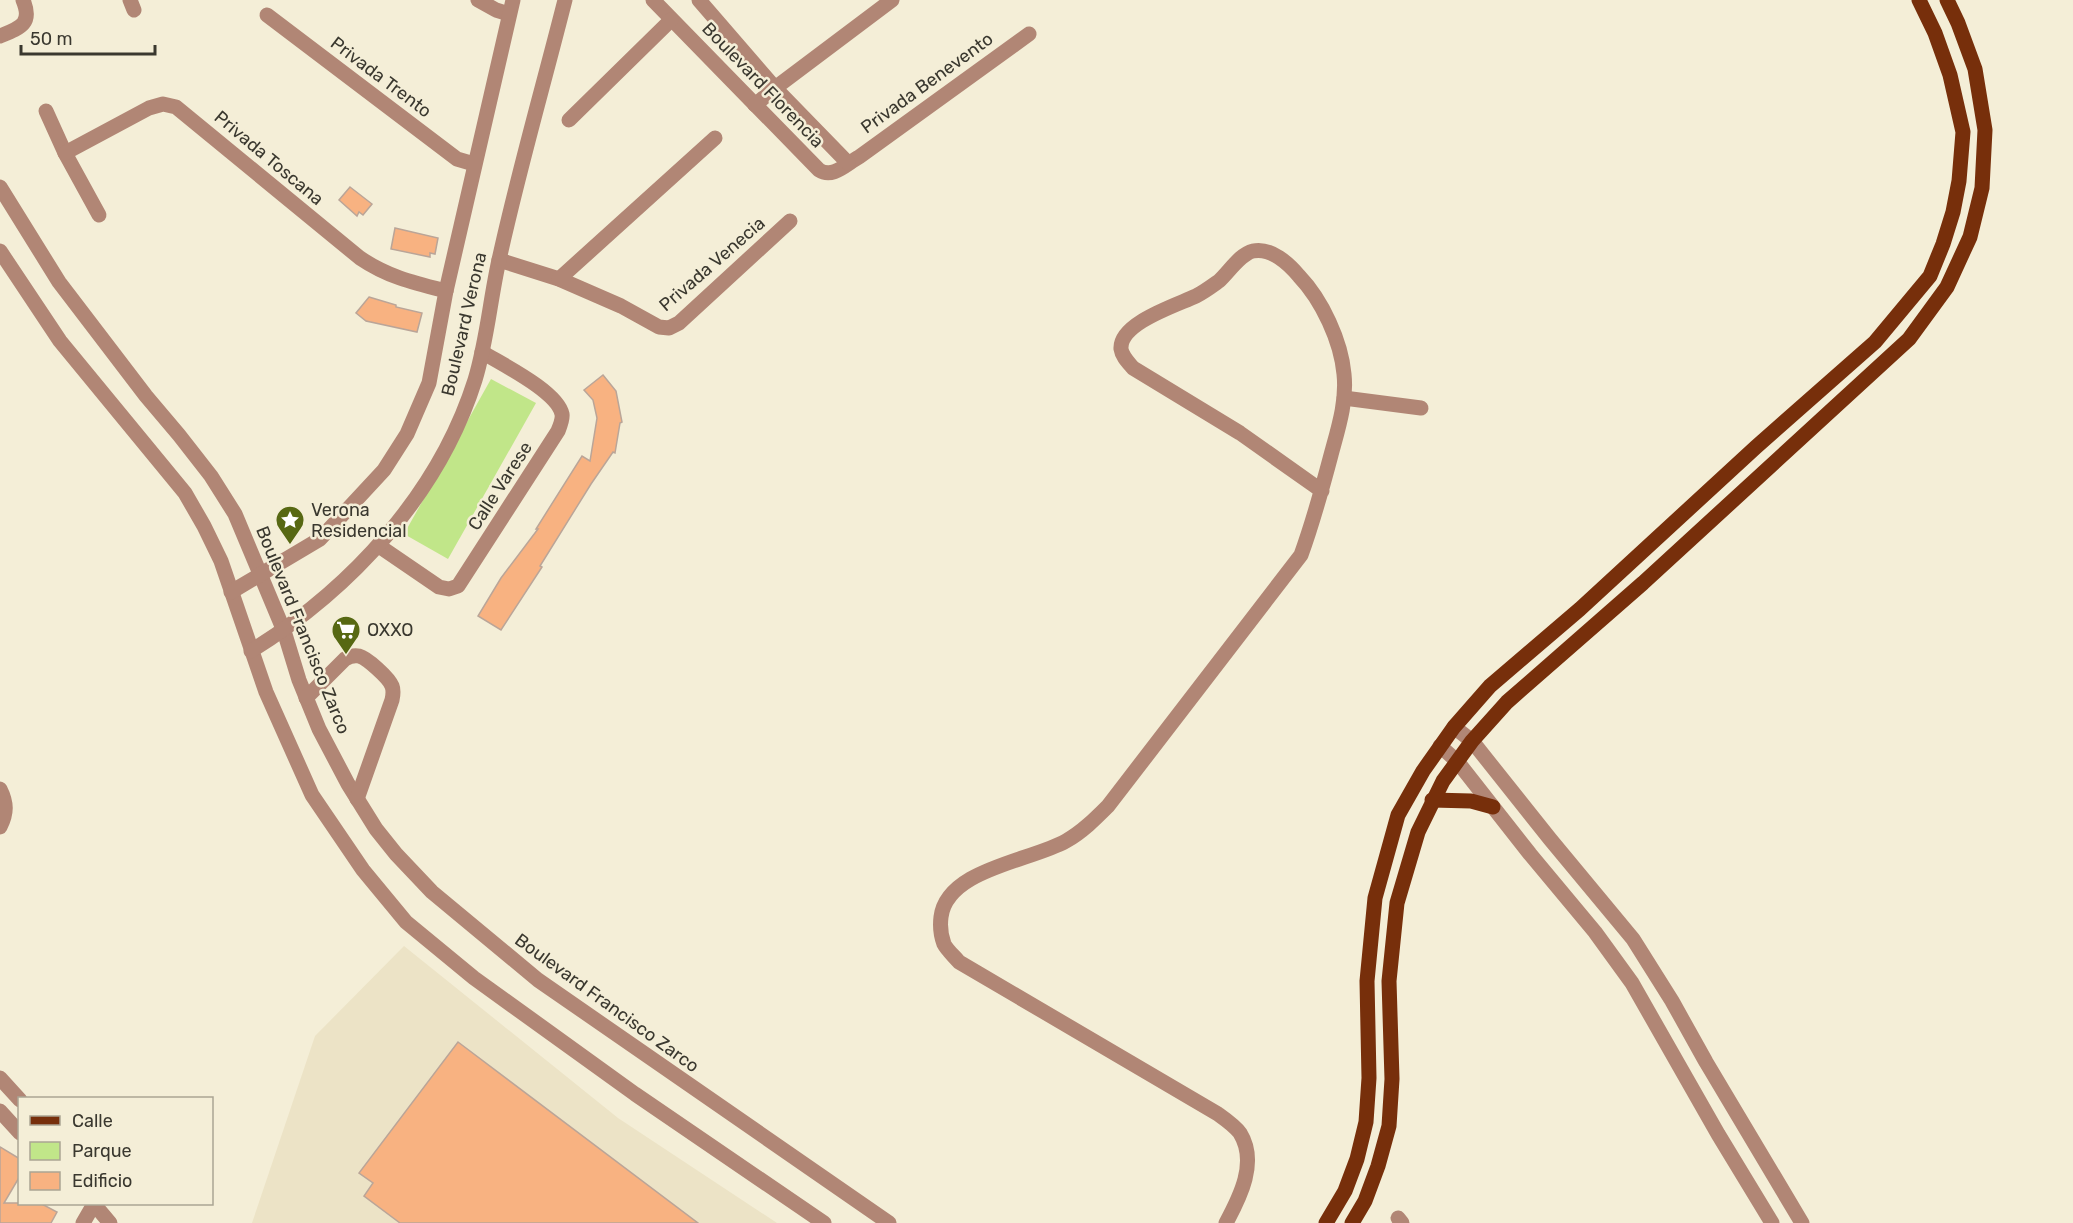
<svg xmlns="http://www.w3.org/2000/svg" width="2073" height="1223" font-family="Rubik,sans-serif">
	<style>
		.built { fill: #ece3c6 }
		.green { fill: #c1e689 }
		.building { fill: #f8b281; stroke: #baa598; stroke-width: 1.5 }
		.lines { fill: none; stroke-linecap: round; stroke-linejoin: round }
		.minor { stroke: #b18675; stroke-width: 15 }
		.major { stroke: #772f0b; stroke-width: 15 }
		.labels { text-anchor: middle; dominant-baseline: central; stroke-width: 5; stroke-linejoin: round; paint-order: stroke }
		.street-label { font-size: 18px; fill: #3a382f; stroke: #f4eed7 }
		.poi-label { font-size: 18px; fill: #3a382f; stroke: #f4eed7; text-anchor: start }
	</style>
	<rect width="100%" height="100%" fill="#f4eed7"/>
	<path class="built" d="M404,946L618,1118L777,1223H252L315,1036Z"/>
	<path class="green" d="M491,379L536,403L448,559L404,534Z"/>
	<g class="building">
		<path d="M350,187L372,204L363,215L359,212L357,216L339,200Z"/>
		<path d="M395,228L438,238L435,254L430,253V257L391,249Z"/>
		<path d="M369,297L396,305V307L422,313L417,332L366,321L356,313Z"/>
		<path d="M603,375L616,391L622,422L620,423L615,453L613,452L591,484L540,566L542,567L501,630L478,616L501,578L538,529H536L582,456L590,461L597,418L593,400L584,390Z"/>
		<path d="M458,1042L698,1223H400L364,1196L373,1183L359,1173Z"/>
		<path d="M0,1147L20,1159V1176L4,1203H40L57,1212L51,1223H0Z"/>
	</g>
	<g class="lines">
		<g class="minor">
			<path d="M130,0L134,10"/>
			<path d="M478,0L496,10L509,14"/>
			<path d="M653,0L819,170C833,179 846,164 859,157L1029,34"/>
			<path d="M699,0L775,88L848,163"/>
			<path d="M267,15L457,159L474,164"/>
			<path d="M0,36C20,28 33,24 23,0"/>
			<path d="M755,105L775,88L892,0"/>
			<path d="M46,111L65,153L99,215"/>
			<path d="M569,120L671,20"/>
			<path d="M65,153L149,108L163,104L176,107L360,258C388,277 414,283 446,291"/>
			<path d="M0,187L59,282L146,396L179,435L211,476L235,514L284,631L299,680L319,729L348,784L376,829L396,854L432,892L538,980L889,1223"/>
			<path d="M0,251L60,341L185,493L204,526L221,561L266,692L312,795L363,870L406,922L474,978L635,1094L824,1223"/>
			<path d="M499,260L559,279L621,306L659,327L669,328L679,323L790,221"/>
			<path d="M559,279L715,138"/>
			<path d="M1344,398L1421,408"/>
			<path d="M379,546L439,587L449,589L458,586L558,431C560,426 563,419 562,414C557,391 501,364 482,352"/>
			<path d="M231,592L320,539L384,470L407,434L429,383L446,291L513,0"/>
			<path d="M251,651C351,589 439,494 475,380C487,341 490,300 499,260C518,173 543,87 565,0"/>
			<path d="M306,698L345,659C350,656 354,655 359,656C367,658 389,678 392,686C394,691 393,695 392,700L357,799"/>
			<path d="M1454,727L1472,741L1550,839L1633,939L1672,1001L1706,1062L1802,1223"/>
			<path d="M1440,746L1457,761L1530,854L1595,932L1632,983L1718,1134L1772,1223"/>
			<path d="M0,789C7,803 7,813 0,827"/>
			<path d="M0,1078L20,1100"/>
			<path d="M0,1111L20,1133"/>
			<path d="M94,1204L110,1223"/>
			<path d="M1398,1218L1402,1223"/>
			<path d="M83,1223L94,1204"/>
			<path d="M1226,1223C1240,1197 1258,1162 1240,1133C1235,1126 1225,1119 1218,1114L959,962C954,956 947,950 944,944C941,936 940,925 941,917C947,869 1031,861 1066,841C1082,832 1095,819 1108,806L1301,555C1313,522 1322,489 1331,455C1338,429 1347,402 1344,374C1341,341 1322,300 1299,276C1289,264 1271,247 1253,251C1240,254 1229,272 1219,281C1212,286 1204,292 1196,296C1177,305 1119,323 1121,349C1122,356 1128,362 1133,368L1240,433L1322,491"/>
		</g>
		<g class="major">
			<path d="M1432,800L1471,801L1493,807"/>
			<path d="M1326,1223L1345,1191L1357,1159L1366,1122L1369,1078L1367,981L1375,898L1398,815L1423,771L1454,727L1490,686L1580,609L1756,447L1875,342L1930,276L1943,244L1953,212L1959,181L1963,132L1950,75L1935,33L1919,0"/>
			<path d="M1352,1223L1365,1201L1378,1166L1389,1126L1392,1079L1389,981L1397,903L1418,832L1443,781L1472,741L1507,702L1643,583L1909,339L1947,287L1970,237L1982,188L1985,130L1975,69L1958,23L1947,0"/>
		</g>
	</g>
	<defs>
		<g id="sight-pin" transform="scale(1.5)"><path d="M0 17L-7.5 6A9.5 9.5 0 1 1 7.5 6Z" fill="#576813" stroke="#f4eed7"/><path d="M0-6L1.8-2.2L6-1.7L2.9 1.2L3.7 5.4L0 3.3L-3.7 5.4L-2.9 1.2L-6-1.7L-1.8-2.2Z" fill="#fff"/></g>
		<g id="supermarket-pin" transform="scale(1.5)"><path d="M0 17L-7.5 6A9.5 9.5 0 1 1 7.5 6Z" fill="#576813" stroke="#f4eed7"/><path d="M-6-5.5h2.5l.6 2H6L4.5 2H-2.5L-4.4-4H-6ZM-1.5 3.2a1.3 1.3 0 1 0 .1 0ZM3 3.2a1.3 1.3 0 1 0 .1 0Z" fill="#fff"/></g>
	</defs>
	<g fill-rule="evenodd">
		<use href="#sight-pin" x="290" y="520"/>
		<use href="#supermarket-pin" x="346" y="630"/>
	</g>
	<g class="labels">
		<g class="street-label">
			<text transform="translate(381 77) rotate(37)">Privada Trento</text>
			<text transform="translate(927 83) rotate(-36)">Privada Benevento</text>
			<text transform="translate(763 85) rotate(46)">Boulevard Florencia</text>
			<text transform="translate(269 158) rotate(40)">Privada Toscana</text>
			<text transform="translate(712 264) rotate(-41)">Privada Venecia</text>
			<text transform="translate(464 324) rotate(-77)">Boulevard Verona</text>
			<text transform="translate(500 486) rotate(-57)">Calle Varese</text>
			<text transform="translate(303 630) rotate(68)">Boulevard Francisco Zarco</text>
			<text transform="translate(607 1003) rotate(36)">Boulevard Francisco Zarco</text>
		</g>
		<g class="poi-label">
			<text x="311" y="510">Verona<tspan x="311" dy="21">Residencial</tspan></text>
			<text x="367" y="630">OXXO</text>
		</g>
	</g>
	<rect x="18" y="1097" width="195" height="108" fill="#f4eed7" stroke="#aaa594" stroke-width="1.5"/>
	<rect x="30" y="1116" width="30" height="9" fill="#772f0b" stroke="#aaa594" stroke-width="1.5"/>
	<text x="72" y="1127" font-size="18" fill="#3a382f">Calle</text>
	<rect x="30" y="1142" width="30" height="18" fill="#c1e689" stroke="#aaa594" stroke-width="1.5"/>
	<text x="72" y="1157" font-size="18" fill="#3a382f">Parque</text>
	<rect x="30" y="1172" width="30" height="18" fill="#f8b281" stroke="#aaa594" stroke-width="1.5"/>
	<text x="72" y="1187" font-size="18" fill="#3a382f">Edificio</text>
	<path d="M21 45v9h134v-9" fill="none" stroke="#3a382f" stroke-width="3"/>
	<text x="30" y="45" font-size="18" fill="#3a382f" stroke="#f4eed7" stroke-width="4.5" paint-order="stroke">50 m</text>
</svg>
